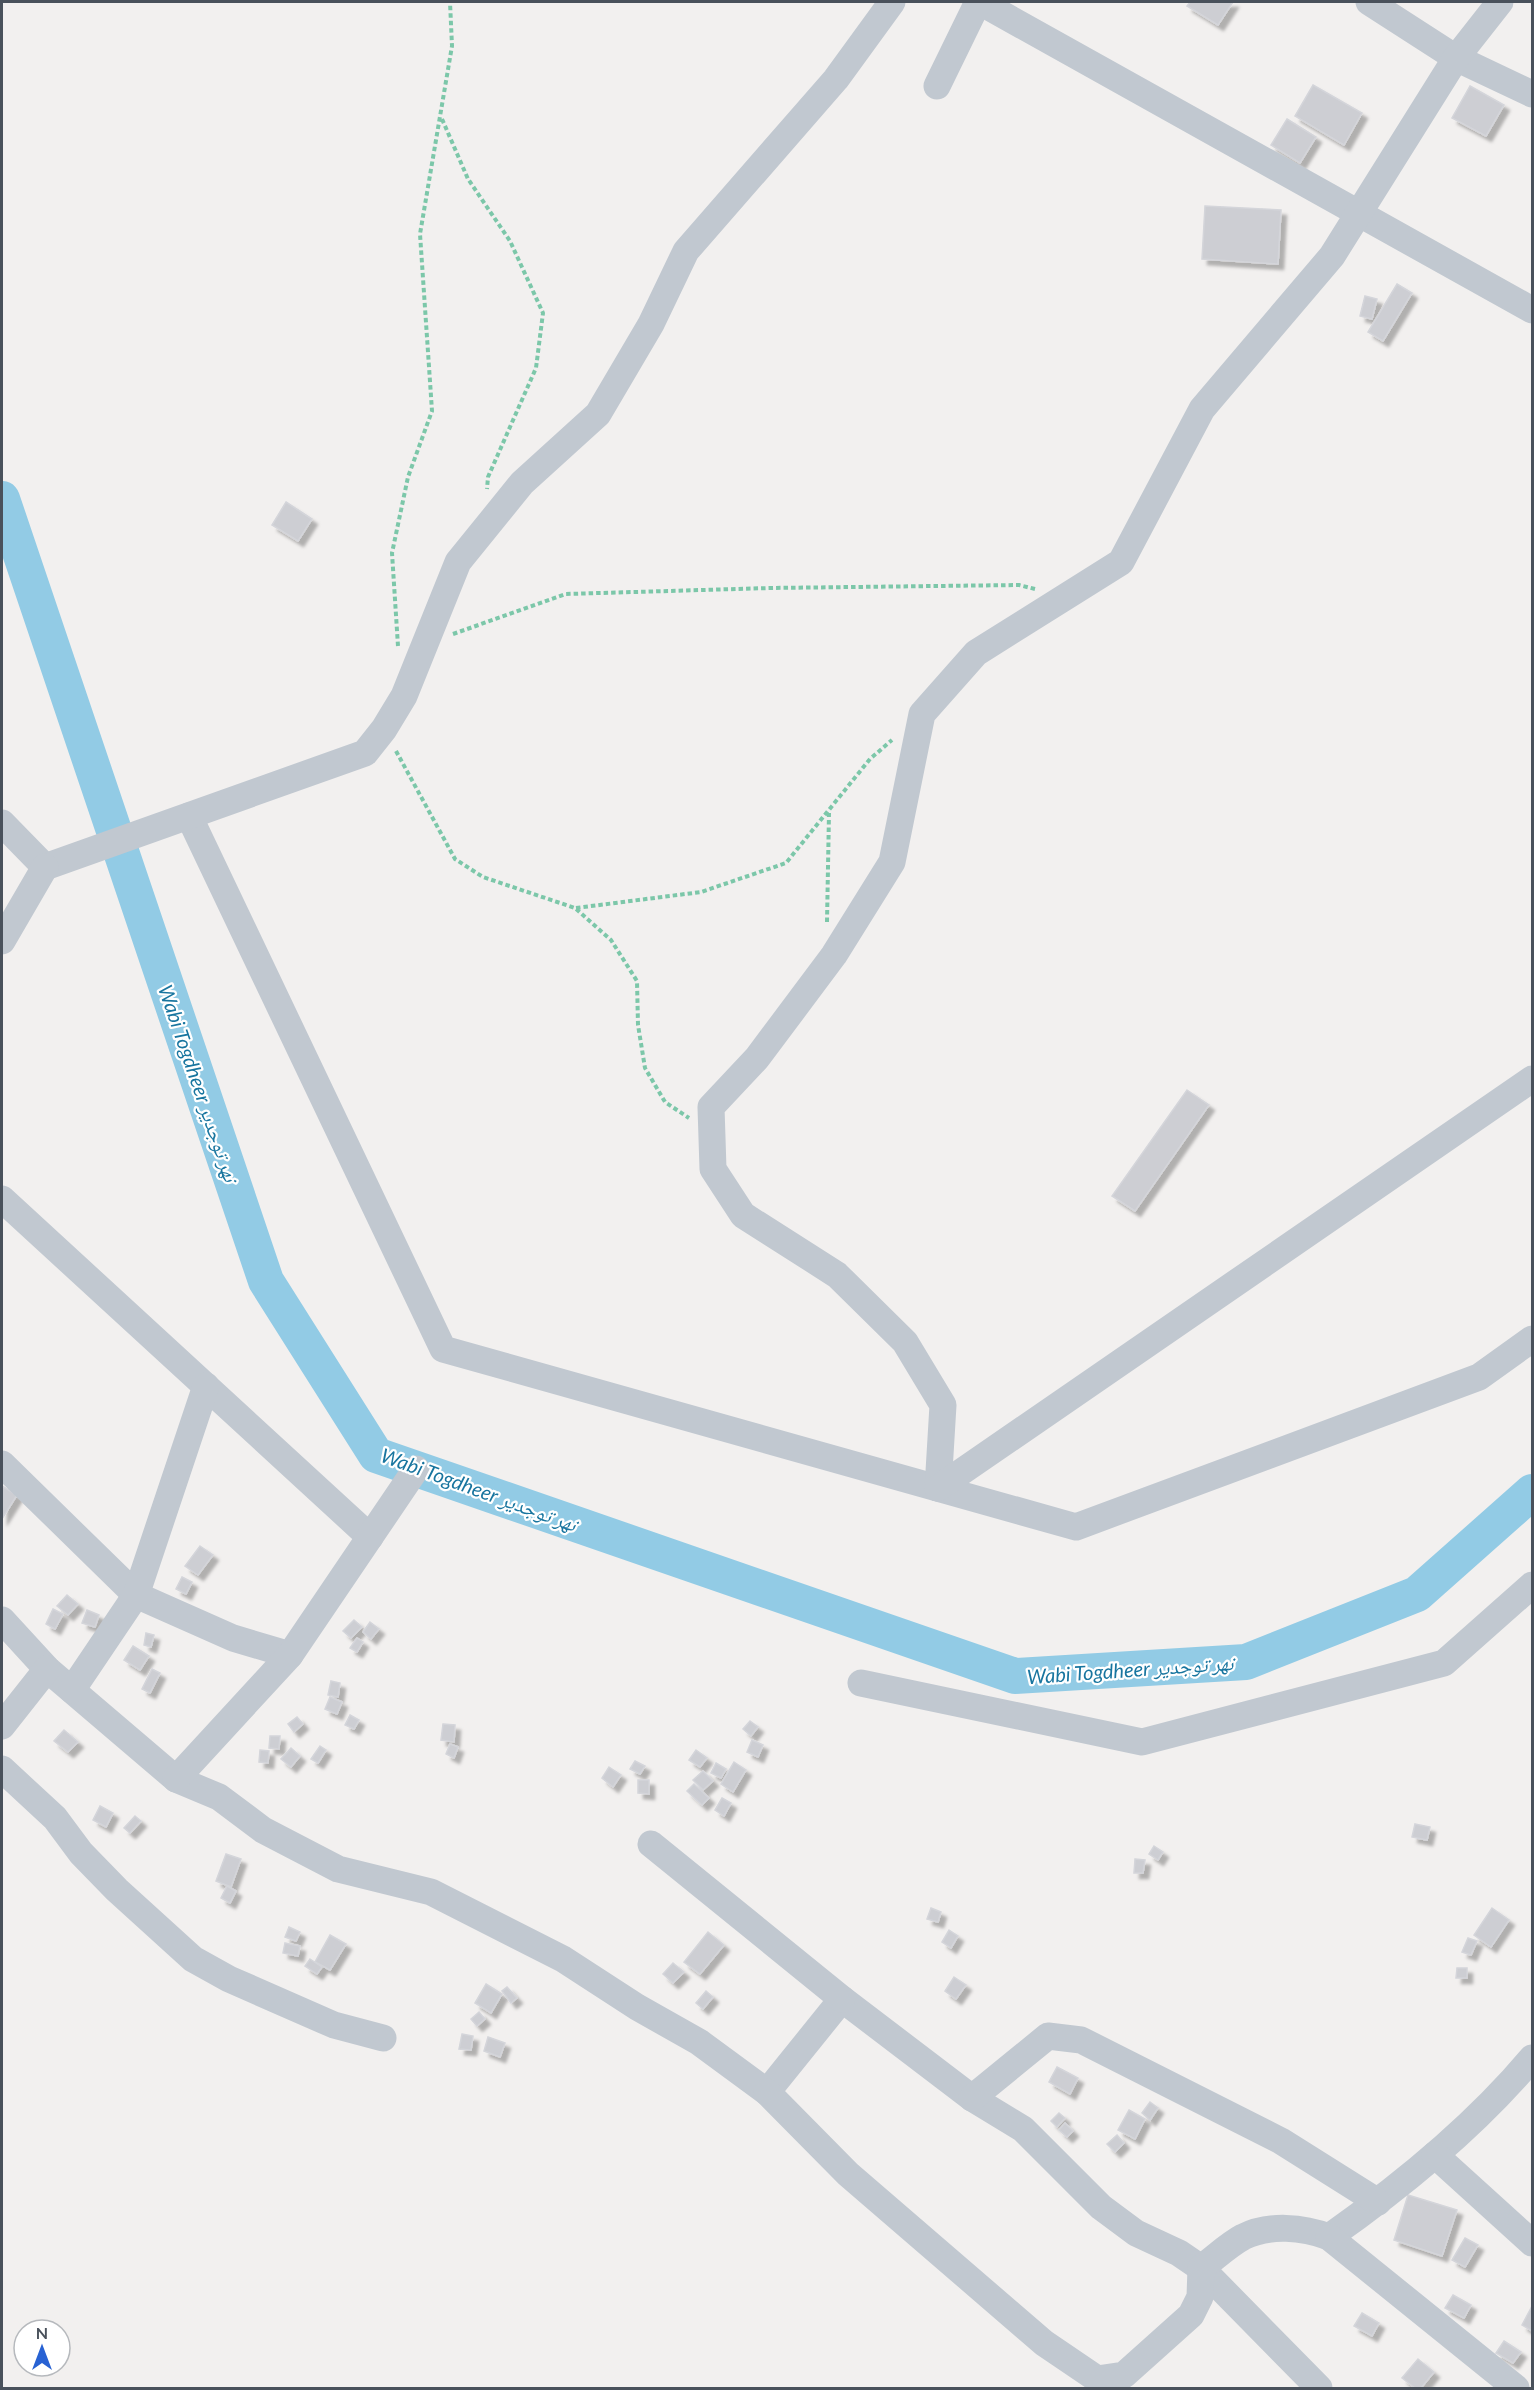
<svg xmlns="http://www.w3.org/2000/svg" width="1534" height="2390" font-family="Lato,'Noto Naskh Arabic',sans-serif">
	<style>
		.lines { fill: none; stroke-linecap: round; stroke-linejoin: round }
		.river { stroke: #92cbe5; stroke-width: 36 }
		.building { fill: #cdced3; stroke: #d4d5da; stroke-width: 1.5; filter: url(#shadow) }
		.path { stroke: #7cc7a9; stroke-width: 4; stroke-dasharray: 4.5 3; stroke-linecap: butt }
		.minor { stroke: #c1c8d0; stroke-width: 27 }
		.labels { text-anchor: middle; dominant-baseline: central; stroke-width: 4.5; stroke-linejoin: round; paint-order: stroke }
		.water-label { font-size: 20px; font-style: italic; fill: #18759f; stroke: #fff }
	</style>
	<defs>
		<filter id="shadow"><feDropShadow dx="5.5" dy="5.5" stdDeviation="1.5" flood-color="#0004"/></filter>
	</defs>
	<rect width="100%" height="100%" fill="#f2f0ef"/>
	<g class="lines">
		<path class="river" d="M2,499L266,1281L376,1455L1015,1676L1246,1662L1417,1594L1532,1492"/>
	</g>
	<g class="building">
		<path d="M1190,2H1233L1218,25L1187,6Z"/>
		<path d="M1313,85L1362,113L1344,145L1295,116Z"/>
		<path d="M1470,86L1504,105L1486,136L1452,118Z"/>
		<path d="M1287,119L1316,137L1300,163L1271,145Z"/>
		<path d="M1205,206L1281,210L1278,264L1202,259Z"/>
		<path d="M1397,284L1412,293L1383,341L1368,332Z"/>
		<path d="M1365,296L1377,299L1372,319L1360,316Z"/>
		<path d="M286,502L312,519L298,541L272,525Z"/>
		<path d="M1187,1090L1209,1105L1135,1211L1112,1196Z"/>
		<path d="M2,1486L17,1495L2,1519Z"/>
		<path d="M200,1546L213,1555L198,1575L185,1566Z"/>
		<path d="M182,1577L192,1582L186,1594L176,1589Z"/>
		<path d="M67,1595L78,1604L68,1615L57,1606Z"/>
		<path d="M53,1609L63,1614L55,1629L46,1624Z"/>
		<path d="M87,1610L99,1615L95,1627L82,1623Z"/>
		<path d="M354,1620L362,1627L351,1638L343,1631Z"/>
		<path d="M370,1622L379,1629L371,1639L363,1632Z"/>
		<path d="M146,1633L154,1635L151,1647L144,1645Z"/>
		<path d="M357,1638L363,1642L357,1652L350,1648Z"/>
		<path d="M133,1646L149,1656L140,1670L124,1660Z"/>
		<path d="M152,1669L160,1673L150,1693L142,1689Z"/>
		<path d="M331,1681L340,1683L338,1697L328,1695Z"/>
		<path d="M330,1697L342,1702L337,1714L325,1709Z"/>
		<path d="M350,1715L359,1720L354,1729L345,1725Z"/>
		<path d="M297,1717L303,1724L294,1732L288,1724Z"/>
		<path d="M750,1721L758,1727L751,1736L743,1729Z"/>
		<path d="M443,1724L455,1725L454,1742L441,1740Z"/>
		<path d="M64,1730L78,1742L68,1752L54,1741Z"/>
		<path d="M270,1736H280L279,1749L269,1748Z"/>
		<path d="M752,1740L763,1745L758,1757L747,1752Z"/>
		<path d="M450,1744L458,1747L454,1758L446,1754Z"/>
		<path d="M320,1746L326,1750L318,1763L311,1759Z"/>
		<path d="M291,1748L300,1756L291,1767L281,1759Z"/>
		<path d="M260,1750L269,1751L268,1763L259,1762Z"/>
		<path d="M696,1750L707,1758L700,1767L689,1760Z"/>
		<path d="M635,1761L645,1766L640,1774L630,1769Z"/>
		<path d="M734,1762L746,1770L733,1792L721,1784Z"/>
		<path d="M716,1763L726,1769L721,1778L711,1773Z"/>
		<path d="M609,1767L621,1775L613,1787L602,1778Z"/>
		<path d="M703,1771L713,1781L703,1790L693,1780Z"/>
		<path d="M638,1780H649V1794L638,1793Z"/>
		<path d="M694,1784L709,1798L702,1805L687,1791Z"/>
		<path d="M722,1798L731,1803L724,1816L715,1810Z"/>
		<path d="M100,1806L113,1813L106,1827L93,1820Z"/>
		<path d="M135,1816L141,1821L130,1833L124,1828Z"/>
		<path d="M1415,1824L1430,1827L1427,1840L1412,1837Z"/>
		<path d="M1154,1846L1163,1852L1158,1860L1149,1854Z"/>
		<path d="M226,1854L241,1859L231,1887L216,1881Z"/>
		<path d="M1135,1859L1145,1860L1143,1873H1134Z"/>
		<path d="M227,1886L236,1891L230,1903L221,1898Z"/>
		<path d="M931,1908L941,1912L938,1922L927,1919Z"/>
		<path d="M1492,1908L1509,1920L1491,1947L1474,1935Z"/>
		<path d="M289,1927L300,1932L296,1941L285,1937Z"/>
		<path d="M949,1930L958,1936L951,1948L942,1942Z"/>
		<path d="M708,1932L724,1945L700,1974L684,1962Z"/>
		<path d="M330,1935L346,1944L330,1970L315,1962Z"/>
		<path d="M1468,1938L1477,1941L1471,1955L1462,1952Z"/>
		<path d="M285,1943L300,1946L298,1956L283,1953Z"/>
		<path d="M310,1959L322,1967L317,1974L305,1966Z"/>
		<path d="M673,1963L684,1972L673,1983L663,1974Z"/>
		<path d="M1457,1968H1467V1978H1456Z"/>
		<path d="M954,1977L966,1985L956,1999L945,1991Z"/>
		<path d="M486,1984L502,1994L491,2013L475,2003Z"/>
		<path d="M507,1987L517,1998L511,2003L502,1991Z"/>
		<path d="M706,1991L713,1997L703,2009L696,2003Z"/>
		<path d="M479,2012L485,2019L477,2026L471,2019Z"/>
		<path d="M462,2034L473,2036L471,2050L459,2049Z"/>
		<path d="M488,2037L505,2043L500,2057L484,2051Z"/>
		<path d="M1057,2067L1078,2078L1070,2094L1049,2082Z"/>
		<path d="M1150,2102L1158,2108L1150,2120L1142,2113Z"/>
		<path d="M1129,2110L1145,2119L1135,2139L1118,2130Z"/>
		<path d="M1059,2113L1065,2118L1057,2127L1051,2121Z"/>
		<path d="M1065,2123L1073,2131L1067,2137L1059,2130Z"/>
		<path d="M1117,2135L1124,2143L1115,2152L1107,2144Z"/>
		<path d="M1408,2195L1457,2210L1442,2256L1394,2240Z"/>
		<path d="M1465,2238L1478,2245L1465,2267L1452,2260Z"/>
		<path d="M1453,2295L1471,2305L1464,2318L1445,2308Z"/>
		<path d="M1532,2306V2331L1522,2325Z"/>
		<path d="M1362,2313L1379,2323L1372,2336L1354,2326Z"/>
		<path d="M1504,2341L1521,2352L1513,2363L1496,2353Z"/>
		<path d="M1418,2359L1434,2372L1421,2388H1415L1402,2378Z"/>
	</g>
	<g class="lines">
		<g class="path">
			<path d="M442,119L468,179L510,241L543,313L536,368L488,477L487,489"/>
			<path d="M453,634L566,594L770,588L1019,585L1035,589"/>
			<path d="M398,646L392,553L408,477L432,411L420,234L452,46L450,2"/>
			<path d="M396,751L455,859L483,877L575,908L611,940L637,981L638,1025L645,1068L665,1102L689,1118"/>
			<path d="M576,908L701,892L786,863L870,759L892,740"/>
			<path d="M827,922L829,813"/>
		</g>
		<g class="minor">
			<path d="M980,2L1532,310"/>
			<path d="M1369,2L1456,58L1532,94"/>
			<path d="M937,86L978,2"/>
			<path d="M189,816L443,1349L1076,1527L1479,1377L1532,1339"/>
			<path d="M2,823L45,867"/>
			<path d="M45,867L365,753L384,729L404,696L458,562L522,483L598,414L651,324L686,251L836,79L892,2"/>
			<path d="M2,941L45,867"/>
			<path d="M2,1199L370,1537"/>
			<path d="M2,1464L136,1595L233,1638L290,1655"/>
			<path d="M938,1488L943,1405L905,1342L837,1275L743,1215L713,1169L711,1107L757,1058L834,955L892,862L922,714L976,653L1121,562L1202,409L1332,256L1456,58L1500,2"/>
			<path d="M938,1488L1532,1079"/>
			<path d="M2,1620L47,1669L176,1779L219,1797L263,1830L338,1869L431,1892L563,1959L637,2007L699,2042L767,2092L842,1999L972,2098L1023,2129L1101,2207L1136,2233L1179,2253L1201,2268L1319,2388"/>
			<path d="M861,1683L1142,1742L1444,1663L1532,1585"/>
			<path d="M72,1690L136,1595L206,1386"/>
			<path d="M2,1726L47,1669"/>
			<path d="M2,1769L55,1818L81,1853L117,1890L193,1959L229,1979L334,2025L383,2038"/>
			<path d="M176,1779L290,1655L416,1469"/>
			<path d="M651,1844L842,1999"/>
			<path d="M767,2092L848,2174L1044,2343L1097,2379L1124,2375L1191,2315L1200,2297L1201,2268C1215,2258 1228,2245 1243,2237C1269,2224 1303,2227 1329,2237C1403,2185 1474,2127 1532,2058"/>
			<path d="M972,2098L1048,2036L1081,2040L1281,2141L1378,2202"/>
			<path d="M1435,2155L1532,2243"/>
			<path d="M1329,2237L1516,2388"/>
		</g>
	</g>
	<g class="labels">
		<g class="water-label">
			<text transform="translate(199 1083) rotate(71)">Wabi Togdheer نهر توجدير</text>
			<text transform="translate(479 1489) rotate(20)">Wabi Togdheer نهر توجدير</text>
			<text transform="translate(1130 1669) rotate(-4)">Wabi Togdheer نهر توجدير</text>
		</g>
	</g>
	<rect width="1534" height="2390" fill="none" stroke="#49515b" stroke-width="6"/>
	<g transform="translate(42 2348)"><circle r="28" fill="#ffffff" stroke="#b6b9bd" stroke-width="1.5"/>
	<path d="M0-4.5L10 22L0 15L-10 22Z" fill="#2862d3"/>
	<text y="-9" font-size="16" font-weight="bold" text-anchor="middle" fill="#49515b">N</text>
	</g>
</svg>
